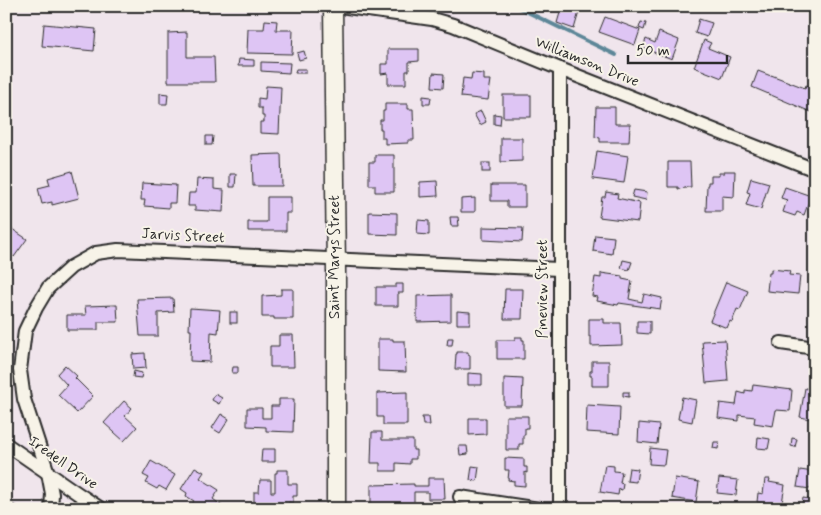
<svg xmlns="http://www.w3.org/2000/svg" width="821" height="515" font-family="Mynerve,sans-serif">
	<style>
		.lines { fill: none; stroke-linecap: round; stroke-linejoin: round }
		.stream { stroke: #5d8798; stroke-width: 4 }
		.building { fill: #dec5f4; stroke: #2b2b2b }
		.street-casing { stroke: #2b2b2b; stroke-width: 16 }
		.secondary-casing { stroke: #2b2b2b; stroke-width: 21 }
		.street { stroke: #f7f3e8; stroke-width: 12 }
		.secondary { stroke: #f7f3e8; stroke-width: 18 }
		.labels { text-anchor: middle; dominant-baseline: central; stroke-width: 4; stroke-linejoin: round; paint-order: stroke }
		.street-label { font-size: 15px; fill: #2b2b2b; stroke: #f7f3e8 }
	</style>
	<rect width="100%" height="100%" fill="#f0e5ec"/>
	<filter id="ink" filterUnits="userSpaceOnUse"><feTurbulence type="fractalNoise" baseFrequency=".02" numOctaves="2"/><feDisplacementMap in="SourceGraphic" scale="10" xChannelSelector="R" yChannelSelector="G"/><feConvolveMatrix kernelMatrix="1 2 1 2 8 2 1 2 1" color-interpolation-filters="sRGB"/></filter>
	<g filter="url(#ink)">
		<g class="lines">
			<path class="stream" d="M515,6L616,55"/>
		</g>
		<g class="building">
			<path d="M562,6L579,12L574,29L557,23Z"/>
			<path d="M605,17L640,30L635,45L599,32Z"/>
			<path d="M699,19L712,23L707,37L695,33Z"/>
			<path d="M265,20L277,21L276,30H293L292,54L247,53L248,29H264Z"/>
			<path d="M641,22L646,23L644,30L639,28Z"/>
			<path d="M44,24L96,29L94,51L42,46Z"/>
			<path d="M187,32V57H214L215,82H168V33Z"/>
			<path d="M659,32L679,40L672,59L643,48L646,39L655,43Z"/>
			<path d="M704,40L711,43L708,48L730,57L722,78L694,67Z"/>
			<path d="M388,49H419V61L409,62V71H406V84H388V73L381,74V64H388Z"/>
			<path d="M304,51L306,58L299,60L297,53Z"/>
			<path d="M239,59L254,60V66H238Z"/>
			<path d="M261,62L290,63L289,73L261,71Z"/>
			<path d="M296,69H306V73H295Z"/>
			<path d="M758,71L771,76V75L805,88L806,85L815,88V103L811,112L752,87Z"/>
			<path d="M433,73L444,74L443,88L432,87Z"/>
			<path d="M472,73L484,74V80H491L488,100L461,97L463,78L471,79Z"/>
			<path d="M266,86L281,87L279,134L260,133V122H264V116H262V108H258V98L265,99Z"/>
			<path d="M160,93L168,94L167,104H160Z"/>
			<rect x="503" y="95" width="28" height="22"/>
			<path d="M423,96L431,97L430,104H423Z"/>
			<path d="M385,104H408V109H413L414,140H408V143L385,144V138H382V129H380V120H383V111H385Z"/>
			<path d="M596,107H615V124H630L629,142H600V138L595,137Z"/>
			<path d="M481,111L486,122L480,125L474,114Z"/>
			<path d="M494,114L501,115L500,125L494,124Z"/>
			<path d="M206,136H213L212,145H206Z"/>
			<path d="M501,138H522V161L501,162Z"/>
			<path d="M597,151L628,156L624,183L593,179Z"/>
			<path d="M281,154L282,186H253L252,155Z"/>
			<path d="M375,155H394V192H375V185H369V162H375Z"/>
			<path d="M668,162H690L691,187H686V188L678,189V187H668Z"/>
			<rect x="482" y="163" width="8" height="9"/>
			<path d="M72,171L79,198L52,205V202L42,204L38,188L50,185L48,178Z"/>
			<path d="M724,171H735L734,197L722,196V211H706L707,185H708V182H711V176H719V173H724Z"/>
			<path d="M230,174H236L235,187H230Z"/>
			<path d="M751,178L769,183L761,209L746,205L750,193L747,192Z"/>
			<path d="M197,179L214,180V189L224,190L223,212L195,210V206H188L189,193H196Z"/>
			<path d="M437,181L438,196L420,197V182Z"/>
			<path d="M142,183L176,185L175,203H169V208L144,206L145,200H141Z"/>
			<path d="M491,185H525V207H507V201H491Z"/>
			<path d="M785,187L811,196L804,215L797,212L795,216L783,212L787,200L781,198Z"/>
			<path d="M634,190L647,192L646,200L632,197Z"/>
			<path d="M606,192L618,194L617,198L640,203L638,222L599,217L602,197H605Z"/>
			<path d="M267,197H291V213H286V231H248V222H267Z"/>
			<path d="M475,198V212H461V199Z"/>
			<path d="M369,212L397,213V235L369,234Z"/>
			<path d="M450,217H458L459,226H451Z"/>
			<path d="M418,220L429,221V235L417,234Z"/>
			<path d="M6,225L27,239L14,257L12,255L9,259L6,257Z"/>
			<path d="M483,227L523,228L522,242L483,240Z"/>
			<path d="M595,235L614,237L612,254L593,251Z"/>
			<path d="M623,260L632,262L629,270L621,268Z"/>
			<path d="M771,269L790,271L789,275L800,276L798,294L767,291L769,273H771Z"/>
			<path d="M601,273L622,276V279L632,281L629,299L642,302L644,294L662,298L660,309L619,303L618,305L597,301L598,297L592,296L595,277L601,278Z"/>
			<path d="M726,282L748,291L740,310L737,309L732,322L730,321L727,328L710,321Z"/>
			<path d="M396,284H403V293H398V306H376V287H396Z"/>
			<path d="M281,289H293V319H274V317H262V296L281,295Z"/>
			<path d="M505,289H523L522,319H504Z"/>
			<path d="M451,295V321L417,322V296Z"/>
			<path d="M173,298L174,312L158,313V336H140L137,299Z"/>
			<path d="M117,305L118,322H98V330H67V315H86L85,306Z"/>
			<path d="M190,308L220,310L218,333L211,332L210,362L190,361L191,330H189Z"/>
			<path d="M457,311L470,312V324H457Z"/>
			<rect x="230" y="312" width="7" height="11"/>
			<path d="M589,319H604V323H621L622,345L591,346V337H589Z"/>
			<path d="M637,321H650V334L637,333Z"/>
			<path d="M279,335H293L294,367H270V346H279Z"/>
			<path d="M515,337H522V340H524V359H497V340H515Z"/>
			<path d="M448,338H453L452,345H447Z"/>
			<path d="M378,339H393V341H405L406,372L378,371Z"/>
			<path d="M725,340L728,381L706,383L702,341Z"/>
			<path d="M457,352H468V354L470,355V369H455L456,354H457Z"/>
			<path d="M145,353L146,368L133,369L132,354Z"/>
			<path d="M592,361H609V386H592V376H590V371H592Z"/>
			<path d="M65,365L77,376L75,378L93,396L77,413L58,395L67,385L57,374Z"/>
			<path d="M233,367H238V373H232Z"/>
			<path d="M134,371L142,373L141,378L133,377Z"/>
			<path d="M468,373L482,374V385H468Z"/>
			<path d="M504,378L523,379L522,406H504Z"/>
			<path d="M753,385L792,390L790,411L776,410L773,426L754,423L755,417L739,415V421L718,418L720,403L736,405L738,392L745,394V390L752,391Z"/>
			<path d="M805,388L815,389V420L800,417Z"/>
			<path d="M407,392V425H383V417H377V393Z"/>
			<path d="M623,392H629V397L623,396Z"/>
			<path d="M215,394L222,398L219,404L212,400Z"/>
			<path d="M682,397L696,400L692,422L678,419Z"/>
			<path d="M279,399H294L293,432L266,431V427L247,426V408H262V418H271V406H279Z"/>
			<path d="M124,401L132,408L125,416L137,427L124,441L104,423Z"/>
			<path d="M587,405L620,407L619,434L586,432Z"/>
			<path d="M221,414L229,419L220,433L212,428Z"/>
			<path d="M506,416H528V428H525V435H523V444H519V450H506Z"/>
			<path d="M422,417H429L430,425H423Z"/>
			<path d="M469,418H486V434L469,435Z"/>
			<path d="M639,423L659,425L657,444L638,442Z"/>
			<path d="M372,432H382V440H413V450H416V459H410V464L396,463V471H380V463H371Z"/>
			<path d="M758,437L770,439L768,449L757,448Z"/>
			<path d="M792,438L797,439L795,447L791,446Z"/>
			<path d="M714,442H719L718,449L713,448Z"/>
			<path d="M459,446H467L468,454L460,455Z"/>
			<path d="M650,448L666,450L664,465L649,464Z"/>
			<path d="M262,449H275V462H261Z"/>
			<path d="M505,458L524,459V467H527V473L525,472V486L514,485V481L508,480L509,470H505Z"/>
			<path d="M151,461L175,475L166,490L159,486L157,489L146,483L149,478L143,475Z"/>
			<path d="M605,465L614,466V471L622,472L620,483L623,484L622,490L619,489L618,495L600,492Z"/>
			<path d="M472,466L479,467L477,481L470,480Z"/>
			<path d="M195,467L204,472L200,478L219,490L213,499L222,506L220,509H195L196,507L192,504L194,501L186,496L187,493L181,489Z"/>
			<path d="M629,468L638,469L636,482L627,481Z"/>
			<path d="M277,470H288V484H297V496H293V503L289,502V509H270V505H254V492H259L260,480H271V492H275V473H277Z"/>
			<path d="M800,470L813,472L810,489L797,487Z"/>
			<path d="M428,478H444L445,499H428V492H414V509H371V485L414,484V486H428Z"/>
			<path d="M675,478L699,482L696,502L672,498Z"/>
			<path d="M719,478L738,480L736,495L717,493Z"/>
			<path d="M765,479H770L769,482L785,485L781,509H761L762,503L757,502L758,493L763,494Z"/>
			<path d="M803,498L815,500V509H796L797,503L802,504Z"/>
			<path d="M11,503L19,508V509H6V504L9,506Z"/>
		</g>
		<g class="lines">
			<g class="street-casing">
				<g id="street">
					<path d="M340,6L432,19L453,25L560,69L815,170"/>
					<path d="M560,69V509"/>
					<path d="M781,343L815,348"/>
					<path d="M6,444L77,493L101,509"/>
					<path d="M460,497L539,509"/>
					<path d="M51,509L52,494L48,473L24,399L20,370L25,331L36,308L48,288L71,267L96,253L118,250L559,269"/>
				</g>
			</g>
			<g class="secondary-casing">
				<path id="secondary" d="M333,6L336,272V509"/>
			</g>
			<use href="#street" class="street"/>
			<use href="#secondary" class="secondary"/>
		</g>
	</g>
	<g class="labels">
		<g class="street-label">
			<text transform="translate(587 62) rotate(22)">Williamson Drive</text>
			<text transform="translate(183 236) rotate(3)">Jarvis Street</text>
			<text transform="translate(335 257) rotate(-90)">Saint Marys Street</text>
			<text transform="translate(543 289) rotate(-90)">Pineview Street</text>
			<text transform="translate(63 463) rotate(35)">Iredell Drive</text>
		</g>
	</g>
	<rect width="821" height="515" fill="none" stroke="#f7f3e8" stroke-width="25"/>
	<rect x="12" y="12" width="796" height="490" fill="none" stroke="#2b2b2b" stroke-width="2" filter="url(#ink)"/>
	<path d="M628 55v8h99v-8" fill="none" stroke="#2b2b2b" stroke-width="2.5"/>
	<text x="636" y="55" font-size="15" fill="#2b2b2b" stroke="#f7f3e8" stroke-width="4" paint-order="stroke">50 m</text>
</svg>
